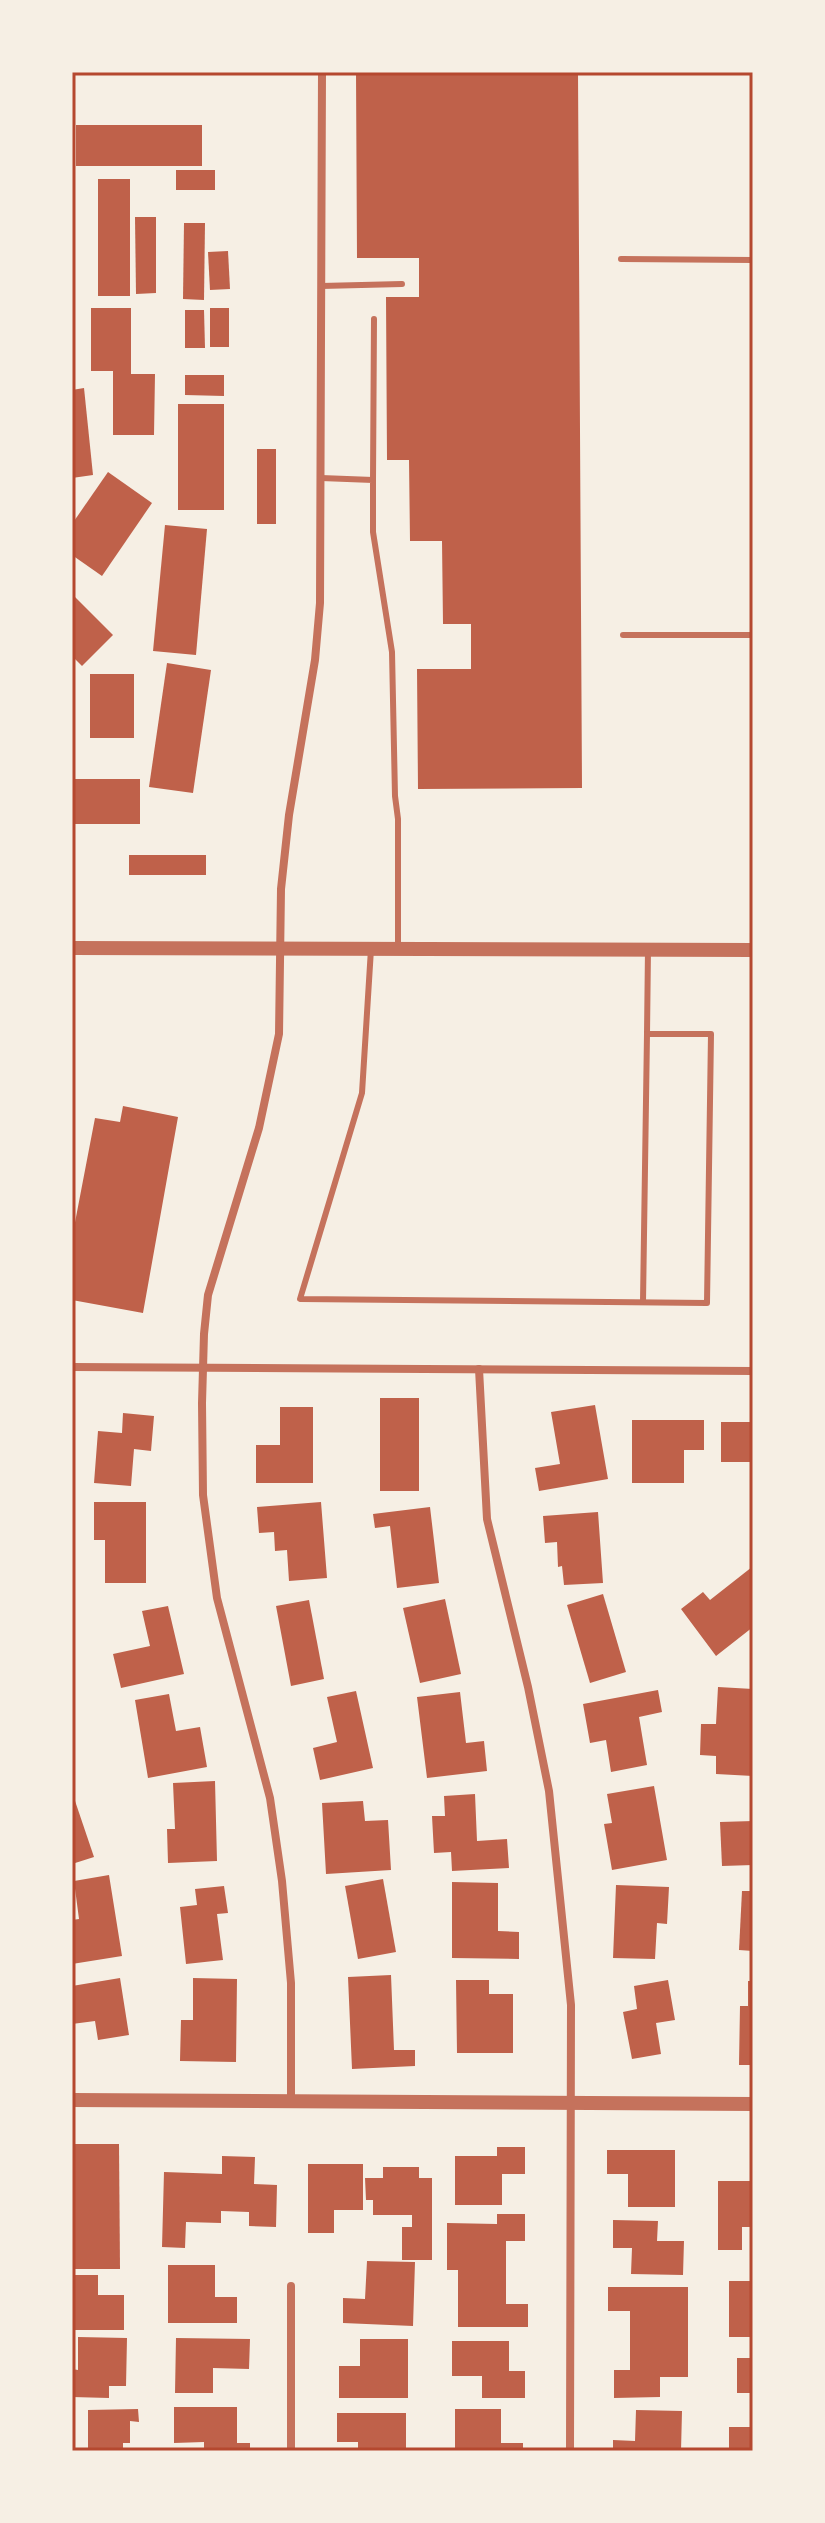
<svg xmlns="http://www.w3.org/2000/svg" width="825" height="2523" font-family="'Libre Baskerville',serif">
	<style>
		.building { fill: #bf614a }
		.lines { fill: none; stroke-linecap: round; stroke-linejoin: round }
		.service { stroke: #c5725c; stroke-width: 6 }
		.minor { stroke: #c5725c; stroke-width: 8 }
		.tertiary { stroke: #c5725c; stroke-width: 14 }
		.neatline { fill: none; stroke: #b5482f; stroke-width: 3 }
	</style>
	<rect width="100%" height="100%" fill="#f6efe4"/>
	<g class="building">
		<path d="M356,72H578L582,788L418,789L417,669H471V624H443L442,541H410L409,460H387L386,297H419V258H357Z"/>
		<rect x="76" y="125" width="126" height="41"/>
		<rect x="176" y="170" width="39" height="20"/>
		<rect x="98" y="179" width="32" height="117"/>
		<path d="M135,217H156V293L136,294Z"/>
		<path d="M184,223H205L204,300L183,299Z"/>
		<path d="M228,251L230,289L210,290L208,252Z"/>
		<path d="M91,308H131V374H155L154,435H113V371H91Z"/>
		<rect x="210" y="308" width="19" height="39"/>
		<path d="M185,310H204L205,348H185Z"/>
		<path d="M185,375H224V396L185,395Z"/>
		<path d="M84,388L93,475L72,478V390Z"/>
		<rect x="178" y="404" width="46" height="106"/>
		<rect x="257" y="449" width="19" height="75"/>
		<path d="M108,472L152,503L102,576L72,555V524Z"/>
		<path d="M165,525L207,529L196,655L153,651Z"/>
		<path d="M72,594L113,635L82,666L72,656Z"/>
		<path d="M167,663L211,670L193,793L149,787Z"/>
		<rect x="90" y="674" width="44" height="64"/>
		<rect x="72" y="779" width="68" height="45"/>
		<rect x="129" y="855" width="77" height="20"/>
		<path d="M123,1106L178,1117L143,1313L72,1300V1238L95,1118L120,1122Z"/>
		<rect x="380" y="1398" width="39" height="93"/>
		<path d="M595,1405L608,1479L539,1491L535,1468L560,1464L551,1412Z"/>
		<path d="M280,1407H313V1483H256V1445H280Z"/>
		<path d="M123,1413L154,1416L151,1451L134,1449L131,1486L94,1483L98,1431L122,1433Z"/>
		<path d="M632,1420H704V1450H684V1483H632Z"/>
		<rect x="721" y="1422" width="32" height="40"/>
		<path d="M94,1502H146V1583H105V1540H94Z"/>
		<path d="M321,1502L327,1578L289,1581L287,1550L275,1551L274,1532L259,1533L257,1507Z"/>
		<path d="M430,1507L439,1583L397,1588L390,1526L375,1528L373,1514Z"/>
		<path d="M598,1512L603,1583L564,1585L562,1566L558,1567L557,1542L545,1543L543,1516Z"/>
		<path d="M752,1567L753,1627L716,1656L681,1609L703,1592L710,1600Z"/>
		<path d="M603,1594L626,1672L590,1683L567,1605Z"/>
		<path d="M445,1599L461,1674L420,1683L403,1608Z"/>
		<path d="M309,1600L324,1679L291,1686L276,1606Z"/>
		<path d="M168,1606L184,1674L121,1688L113,1654L150,1646L142,1611Z"/>
		<path d="M718,1687L753,1689V1776L716,1774V1756L700,1755L701,1724H716Z"/>
		<path d="M658,1690L662,1712L639,1717L647,1765L611,1772L606,1740L590,1743L583,1704Z"/>
		<path d="M356,1691L373,1768L320,1780L313,1748L337,1742L327,1697Z"/>
		<path d="M460,1692L466,1743L484,1741L487,1771L427,1778L417,1697Z"/>
		<path d="M169,1694L176,1731L200,1727L207,1767L148,1778L135,1700Z"/>
		<path d="M215,1781L217,1861L168,1863L167,1829H175L173,1783Z"/>
		<path d="M654,1786L667,1860L612,1870L604,1824L612,1823L607,1794Z"/>
		<path d="M72,1792L94,1857L72,1864Z"/>
		<path d="M475,1794L477,1841L507,1839L509,1868L452,1871L451,1852L434,1853L432,1816H445L444,1796Z"/>
		<path d="M363,1801L365,1821L388,1820L391,1870L326,1874L322,1803Z"/>
		<path d="M753,1821V1865L722,1866L720,1822Z"/>
		<path d="M109,1875L122,1956L72,1964V1920L79,1919L74,1881Z"/>
		<path d="M383,1879L396,1952L358,1959L345,1886Z"/>
		<path d="M452,1882L498,1883V1931L519,1932V1959L452,1958Z"/>
		<path d="M616,1885L669,1887L667,1924L657,1923L655,1959L613,1958Z"/>
		<path d="M224,1886L228,1913L217,1914L223,1960L186,1964L180,1907L197,1905L195,1889Z"/>
		<path d="M742,1891H753V1951L739,1950Z"/>
		<path d="M391,1975L394,2050H415V2066L352,2069L348,1977Z"/>
		<path d="M120,1978L129,2035L98,2040L95,2021L72,2024V1986Z"/>
		<path d="M193,1978L237,1979L236,2062L180,2061L181,2020H193Z"/>
		<path d="M456,1980H489V1994H513V2053H457Z"/>
		<path d="M668,1980L675,2020L656,2023L661,2054L632,2059L623,2012L637,2009L634,1986Z"/>
		<path d="M748,1981H753V2065H739L740,2006H748Z"/>
		<path d="M72,2144H119L120,2269H73Z"/>
		<path d="M497,2147H525V2174H502V2205H455V2156H497Z"/>
		<path d="M607,2150H675V2207H628V2174H607Z"/>
		<path d="M222,2156L255,2157L254,2184L277,2185L276,2227L249,2226V2212L221,2211V2223L186,2222L185,2248L162,2247L164,2172L222,2174Z"/>
		<path d="M308,2164H363V2210H334V2233H308Z"/>
		<path d="M383,2167H419V2178H432V2260H402V2227H412V2215H373V2200H366L365,2178H383Z"/>
		<path d="M718,2181H753V2227H742V2250H718Z"/>
		<path d="M497,2214H525V2241H506V2304H528V2327H458V2270H447V2223L497,2224Z"/>
		<path d="M613,2220L658,2221L657,2241H684L683,2275L631,2274L632,2248H613Z"/>
		<path d="M367,2261L415,2262L413,2326L343,2323V2298L365,2299Z"/>
		<path d="M168,2265H215V2297H237V2323H168Z"/>
		<path d="M72,2275H98V2295H124V2330H72Z"/>
		<rect x="729" y="2281" width="24" height="56"/>
		<path d="M608,2287H688V2377H660V2397L614,2398V2370H630V2311H608Z"/>
		<path d="M78,2337L127,2338L126,2386H109V2398L72,2397V2369L78,2370Z"/>
		<path d="M176,2338L250,2339L249,2369L213,2368V2393H175Z"/>
		<path d="M360,2339H408V2398H339V2366H360Z"/>
		<path d="M452,2341H509V2371H525V2398H482V2376H452Z"/>
		<rect x="737" y="2358" width="16" height="35"/>
		<path d="M174,2407H237V2443H250V2451H204V2442L174,2443Z"/>
		<path d="M138,2409L139,2422L130,2421V2443H123V2451H88V2410Z"/>
		<path d="M455,2409H501V2443H523V2451H455Z"/>
		<path d="M636,2410L682,2411L681,2451H613V2440L635,2441Z"/>
		<path d="M337,2413H406V2451H358V2442H337Z"/>
		<rect x="729" y="2427" width="24" height="24"/>
	</g>
	<g class="lines">
		<g class="service">
			<path d="M621,259L753,260"/>
			<path d="M321,286L402,284"/>
			<path d="M321,478L373,480V532L392,652L395,796L398,819V949"/>
			<path d="M373,480L374,319"/>
			<path d="M623,635H753"/>
			<path d="M371,949L362,1093L300,1299L707,1303L711,1034H647L648,949"/>
			<path d="M643,1302L647,1034"/>
		</g>
		<g class="minor">
			<path d="M72,1367L753,1371"/>
			<path d="M479,1369L487,1519L528,1687L549,1791L571,2005L570,2451"/>
			<path d="M291,2103V1983L282,1881L270,1798L217,1598L203,1495L202,1403L204,1334L208,1295L259,1128L279,1034L281,889L289,815L315,660L320,603L322,72"/>
			<path d="M291,2286V2451"/>
		</g>
		<g class="tertiary">
			<path d="M72,948L753,950"/>
			<path d="M72,2100L753,2104"/>
		</g>
	</g>
	<rect width="825" height="2523" fill="none" stroke="#f6efe4" stroke-width="148"/>
	<rect x="74" y="74" width="677" height="2375" class="neatline"/>
</svg>
